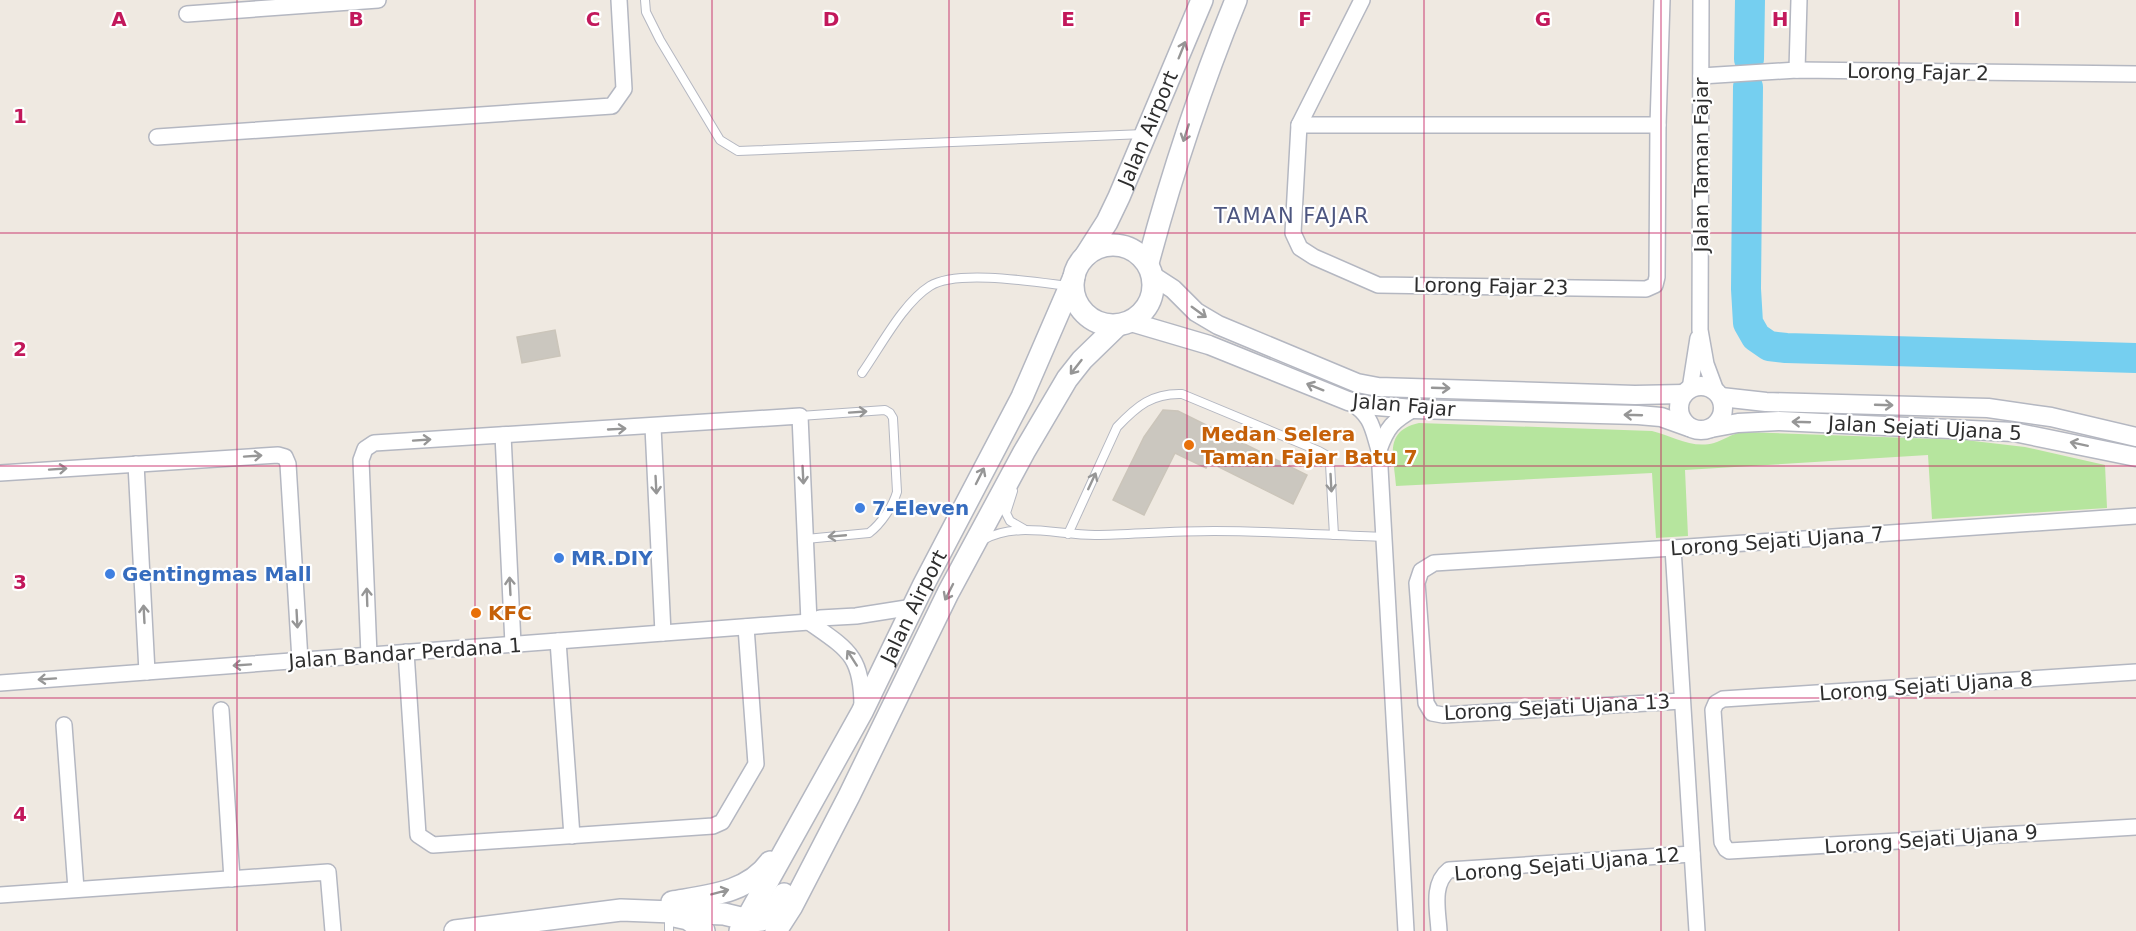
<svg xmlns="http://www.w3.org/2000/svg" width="2136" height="931" font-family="'DejaVu Sans',sans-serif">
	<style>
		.green { fill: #b6e59e }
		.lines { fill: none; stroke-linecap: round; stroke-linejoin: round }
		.river { stroke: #75cff0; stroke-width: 30 }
		.building { fill: #cbc7bf; stroke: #cbc5ba; stroke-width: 1.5 }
		.service-casing { stroke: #b4b7c1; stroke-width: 10 }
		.minor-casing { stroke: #b4b7c1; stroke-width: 18 }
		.tertiary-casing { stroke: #b4b7c1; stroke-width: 21 }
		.secondary-casing { stroke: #b4b7c1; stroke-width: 24 }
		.service { stroke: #fff; stroke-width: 8 }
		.minor { stroke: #fff; stroke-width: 15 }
		.tertiary { stroke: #fff; stroke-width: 18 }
		.secondary { stroke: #fff; stroke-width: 21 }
		.oneway { stroke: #969696 }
		.grid { fill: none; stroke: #c2185b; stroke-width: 1.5; stroke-opacity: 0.55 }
		.food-dot { fill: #e8710a; stroke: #fff; stroke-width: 2 }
		.shop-dot { fill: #3f7fe0; stroke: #fff; stroke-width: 2 }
		.labels { text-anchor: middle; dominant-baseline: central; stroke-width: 4.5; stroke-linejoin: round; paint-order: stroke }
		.street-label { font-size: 20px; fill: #2e2e2e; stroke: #fff }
		.food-label { font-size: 20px; font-weight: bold; fill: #c56008; stroke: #fff; text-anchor: start }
		.shop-label { font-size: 20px; font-weight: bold; fill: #366cbe; stroke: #fff; text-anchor: start }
		.neighbourhood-label { font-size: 21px; letter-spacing: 1.5px; fill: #4d5680; stroke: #fff }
		.grid-label { font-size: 20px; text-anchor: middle; font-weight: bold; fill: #c2185b; stroke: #fff; stroke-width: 4.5; stroke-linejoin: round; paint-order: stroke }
	</style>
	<rect width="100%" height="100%" fill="#efe9e1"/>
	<path class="green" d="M1419,423L1652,431C1672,436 1692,449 1714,443C1724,440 1731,434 1742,432L1965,440L2025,447L2105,465L2107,508L1932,519L1928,455L1685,470L1688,536L1656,538L1652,473L1396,486C1394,457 1383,431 1419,423Z"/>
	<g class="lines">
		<g class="river">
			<path d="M1749,59L1750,0"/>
			<path d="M1748,87L1746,289L1748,323L1756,337L1769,346L1786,348L2136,358"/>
		</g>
	</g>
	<g class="building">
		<path d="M555,330L560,356L522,363L517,337Z"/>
		<path d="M1163,410L1178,411L1307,475L1293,504L1209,462L1206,468L1175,453L1144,515L1113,500L1144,437Z"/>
	</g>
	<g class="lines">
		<g class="service-casing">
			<g id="service">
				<path d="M645,0L646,12L660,40L720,140L738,151L1144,134"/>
				<path d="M862,373C881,346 903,303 930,286C957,269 1036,282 1068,286"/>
				<path d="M800,416L885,410L890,413L893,418L897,492C893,506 881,524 869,533L806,539"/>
				<path d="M1013,491L1006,513L1010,521L1024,529"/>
				<path d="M1068,534L1117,427C1137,406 1152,393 1182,394L1319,451L1326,455L1330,464L1334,535"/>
				<path d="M983,540C1017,521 1057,535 1095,535C1135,534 1174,531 1214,531C1271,531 1327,535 1384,537"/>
				<path d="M669,916V931"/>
			</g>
		</g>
		<g class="minor-casing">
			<g id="minor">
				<path d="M1362,0L1299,125L1293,233L1300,248L1314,257L1378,285L1646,289L1655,285L1657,277L1658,125L1662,0"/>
				<path d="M1701,0L1700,330L1706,364L1716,391"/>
				<path d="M187,14L378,0"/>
				<path d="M1797,70L1799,0"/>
				<path d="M1701,76L1797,70L2136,74"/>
				<path d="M1299,125H1658"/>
				<path d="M157,137L612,106L624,89L619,0"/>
				<path d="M1690,389L1698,338"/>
				<path d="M1350,402C1372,416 1372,427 1379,450L1406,931"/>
				<path d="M653,427L663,633"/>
				<path d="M503,435L513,644"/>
				<path d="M1379,450C1387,427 1393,421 1414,409"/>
				<path d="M136,464L147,672"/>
				<path d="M0,473L278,455L285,457L288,464L300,660"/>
				<path d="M1673,548L1697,931"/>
				<path d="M809,622C849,650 862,656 862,707"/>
				<path d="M558,641L572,836"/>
				<path d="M406,652L418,835L433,845L713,826L722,822L756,764L746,627"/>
				<path d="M369,655L361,460L365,449L374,443L800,416L809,622"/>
				<path d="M2136,672L1723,699L1716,703L1713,710L1722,842L1726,849L1729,851L2136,827"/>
				<path d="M0,683L809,622L820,618L856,616L913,607"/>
				<path d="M1682,701L1443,715L1432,713L1426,703L1417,583L1421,571L1434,563L1673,548L2136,516"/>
				<path d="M221,710L232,879"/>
				<path d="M64,725L76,889"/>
				<path d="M0,895L328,872L333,931"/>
				<path d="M1439,931C1438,911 1431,884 1449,870L1692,854"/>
			</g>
		</g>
		<g class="tertiary-casing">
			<g id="tertiary">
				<path d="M1153,276L1173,289L1196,312L1218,325L1357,383L1378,387L1635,395L1684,394"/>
				<path d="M1131,322L1209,345L1348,401L1364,405L1414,409L1638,415L1661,417L1689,427"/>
				<circle cx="1701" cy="408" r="22"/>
				<path d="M1721,397L1766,402L1988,408L2051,417L2136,437"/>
				<path d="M1711,428L1738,423L1779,421L2014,432L2136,457"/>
			</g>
		</g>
		<g class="secondary-casing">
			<g id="secondary">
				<circle cx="1113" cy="285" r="40"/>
				<path id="s1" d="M1086,255L1107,222L1119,197L1202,0"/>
				<path d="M1148,263C1172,173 1201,86 1236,0"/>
				<path d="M672,902C707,896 748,893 770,862"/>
				<path d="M674,916L688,919L704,931"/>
				<path d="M455,931L621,910L724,914L753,921L762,920L773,913L784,894"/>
				<path id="s2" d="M740,931L862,712L924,584L1022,397L1074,277"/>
				<path d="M776,931L792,906L849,796L948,593L1024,452L1067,379L1082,360L1117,326"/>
			</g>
		</g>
		<use href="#service" class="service"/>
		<use href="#minor" class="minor"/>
		<use href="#tertiary" class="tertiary"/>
		<use href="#secondary" class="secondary"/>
	</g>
	<defs><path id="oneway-shaft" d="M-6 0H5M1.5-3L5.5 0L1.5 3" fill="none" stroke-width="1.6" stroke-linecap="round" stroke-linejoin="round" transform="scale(1.5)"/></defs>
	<g class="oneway">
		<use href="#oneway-shaft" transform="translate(1182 50) rotate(-68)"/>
		<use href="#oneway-shaft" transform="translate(1186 133) rotate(108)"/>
		<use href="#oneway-shaft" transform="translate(1199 312) rotate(36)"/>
		<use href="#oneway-shaft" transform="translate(1076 367) rotate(128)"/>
		<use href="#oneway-shaft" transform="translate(1315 387) rotate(-158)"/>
		<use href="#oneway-shaft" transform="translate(1441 388) rotate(2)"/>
		<use href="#oneway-shaft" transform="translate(1884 405) rotate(2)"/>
		<use href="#oneway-shaft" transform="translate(858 412) rotate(-4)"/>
		<use href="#oneway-shaft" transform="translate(1633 415) rotate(-178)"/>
		<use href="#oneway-shaft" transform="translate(1801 422) rotate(-178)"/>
		<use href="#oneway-shaft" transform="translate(617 429) rotate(-3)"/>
		<use href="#oneway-shaft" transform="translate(422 440) rotate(-4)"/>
		<use href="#oneway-shaft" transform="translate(2079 444) rotate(-168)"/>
		<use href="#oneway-shaft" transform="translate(253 456) rotate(-4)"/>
		<use href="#oneway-shaft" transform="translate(58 469) rotate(-4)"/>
		<use href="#oneway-shaft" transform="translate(803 475) rotate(87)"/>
		<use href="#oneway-shaft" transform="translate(980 476) rotate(-63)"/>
		<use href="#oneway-shaft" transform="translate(1092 481) rotate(-65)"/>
		<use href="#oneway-shaft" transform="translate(1331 483) rotate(87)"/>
		<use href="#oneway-shaft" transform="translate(656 485) rotate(87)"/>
		<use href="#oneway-shaft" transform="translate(837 536) rotate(175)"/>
		<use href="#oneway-shaft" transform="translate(510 586) rotate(-93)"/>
		<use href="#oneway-shaft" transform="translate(949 592) rotate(117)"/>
		<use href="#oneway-shaft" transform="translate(367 597) rotate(-92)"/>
		<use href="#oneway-shaft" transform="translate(144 614) rotate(-93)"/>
		<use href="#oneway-shaft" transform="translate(297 619) rotate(87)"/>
		<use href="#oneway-shaft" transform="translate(852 658) rotate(-123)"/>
		<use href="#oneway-shaft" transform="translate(242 665) rotate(176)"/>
		<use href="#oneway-shaft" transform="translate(47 679) rotate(176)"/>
		<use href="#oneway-shaft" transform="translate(720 892) rotate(-15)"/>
	</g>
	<path class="grid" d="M237,0V931M475,0V931M712,0V931M949,0V931M1187,0V931M1424,0V931M1661,0V931M1899,0V931M0,233H2136M0,466H2136M0,698H2136"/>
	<g class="food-dot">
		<circle cx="1189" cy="445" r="6"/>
		<circle cx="476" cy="613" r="6"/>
	</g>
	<g class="shop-dot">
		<circle cx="860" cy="508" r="6"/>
		<circle cx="559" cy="558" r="6"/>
		<circle cx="110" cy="574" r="6"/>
	</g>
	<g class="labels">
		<g class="street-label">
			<text transform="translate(1918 72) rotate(1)">Lorong Fajar 2</text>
			<text stroke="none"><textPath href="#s1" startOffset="141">Jalan Airport</textPath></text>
			<text transform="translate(1701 165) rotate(-90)">Jalan Taman Fajar</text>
			<text transform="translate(1491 286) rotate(1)">Lorong Fajar 23</text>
			<text transform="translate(1404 405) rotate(5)">Jalan Fajar</text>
			<text transform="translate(1925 428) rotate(3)">Jalan Sejati Ujana 5</text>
			<text transform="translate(1777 541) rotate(-4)">Lorong Sejati Ujana 7</text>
			<text stroke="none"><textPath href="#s2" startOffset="368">Jalan Airport</textPath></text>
			<text transform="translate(405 653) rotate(-4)">Jalan Bandar Perdana 1</text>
			<text transform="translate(1926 686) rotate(-4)">Lorong Sejati Ujana 8</text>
			<text transform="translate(1557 707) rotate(-3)">Lorong Sejati Ujana 13</text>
			<text transform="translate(1931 839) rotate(-4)">Lorong Sejati Ujana 9</text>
			<text transform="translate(1567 864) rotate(-5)">Lorong Sejati Ujana 12</text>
		</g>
		<g class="food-label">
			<text x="1201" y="434">Medan Selera<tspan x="1201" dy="23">Taman Fajar Batu 7</tspan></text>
			<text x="488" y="613">KFC</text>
		</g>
		<g class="shop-label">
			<text x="872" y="508">7-Eleven</text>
			<text x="571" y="558">MR.DIY</text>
			<text x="122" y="574">Gentingmas Mall</text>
		</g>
		<g class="neighbourhood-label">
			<text x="1292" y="216">TAMAN FAJAR</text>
		</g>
	</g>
	<g class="grid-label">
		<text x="119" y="26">A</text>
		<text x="356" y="26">B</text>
		<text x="593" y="26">C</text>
		<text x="831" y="26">D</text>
		<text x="1068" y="26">E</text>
		<text x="1305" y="26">F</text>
		<text x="1543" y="26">G</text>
		<text x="1780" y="26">H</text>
		<text x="2017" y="26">I</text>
		<text x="20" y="123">1</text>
		<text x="20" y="356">2</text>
		<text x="20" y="589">3</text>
		<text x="20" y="821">4</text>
	</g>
</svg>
